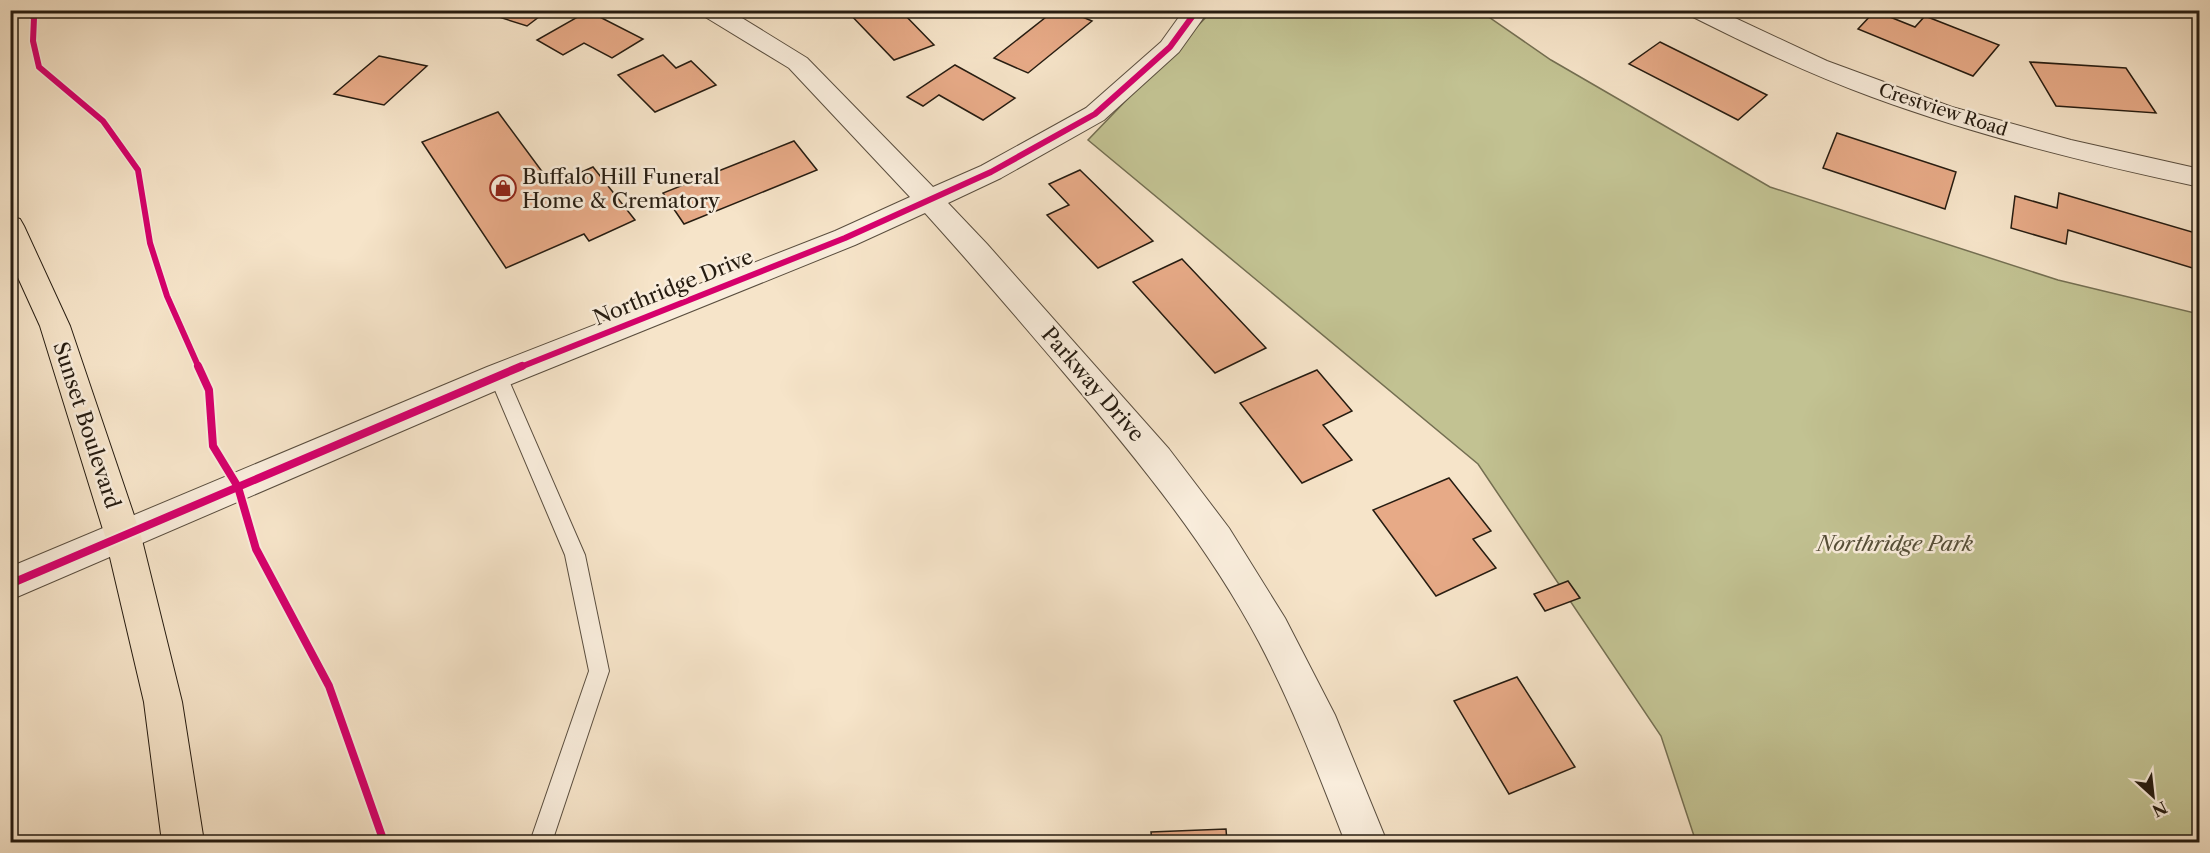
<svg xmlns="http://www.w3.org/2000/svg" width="2210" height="853" font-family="'Libre Caslon Text',serif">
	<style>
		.green { fill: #c2c292; stroke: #746f52; stroke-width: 1.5 }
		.building { fill: #e7aa87; stroke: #261c11; stroke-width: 1.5 }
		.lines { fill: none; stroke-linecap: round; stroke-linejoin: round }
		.lane-casing { stroke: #5a4e3f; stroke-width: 2 }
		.street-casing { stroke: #5a4e3f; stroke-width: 2 }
		.primary-casing { stroke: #261c11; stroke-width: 2 }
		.lane { fill: #f9eddc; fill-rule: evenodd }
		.street { fill: #f9eddc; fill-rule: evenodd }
		.primary { fill: #f6e4c9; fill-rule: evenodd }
		.cycleway-far1-casing { stroke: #f9eddc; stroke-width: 9 }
		.cycleway-casing { stroke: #f9eddc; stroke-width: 12 }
		.cycleway-far1 { stroke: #d6006c; stroke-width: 6 }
		.cycleway { stroke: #d6006c; stroke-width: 8 }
		.labels { text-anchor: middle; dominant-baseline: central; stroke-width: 5; stroke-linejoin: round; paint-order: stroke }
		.far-street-label { font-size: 18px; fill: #261c11; stroke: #f9eddc }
		.poi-label { font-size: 21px; fill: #261c11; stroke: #f9eddc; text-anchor: start }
		.street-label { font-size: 21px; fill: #261c11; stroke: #f9eddc }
		.park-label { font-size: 21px; font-style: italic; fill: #554e38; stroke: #f9eddc }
	</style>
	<rect width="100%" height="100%" fill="#f6e4c9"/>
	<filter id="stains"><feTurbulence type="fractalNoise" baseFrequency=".00333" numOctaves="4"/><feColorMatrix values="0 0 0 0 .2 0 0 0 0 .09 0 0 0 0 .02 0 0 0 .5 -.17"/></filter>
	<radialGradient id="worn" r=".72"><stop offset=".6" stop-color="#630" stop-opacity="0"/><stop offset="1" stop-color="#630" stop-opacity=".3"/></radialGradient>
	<path class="green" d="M1212,11H1480L1551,60L1770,187L2058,280L2199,314V842H1696L1661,736L1478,464L1088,140Z"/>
	<g class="building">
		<path d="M477,10H548L527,26Z"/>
		<path d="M846,10H900L934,45L894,60Z"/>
		<path d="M1055,10H1066L1092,21L1028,73L994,58Z"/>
		<path d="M588,11L643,39L612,58L584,43L563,55L537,40Z"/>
		<path d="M1875,11L1915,27L1925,16L1999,45L1973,76L1858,29Z"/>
		<path d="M1660,42L1767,95L1738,120L1629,64Z"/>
		<path d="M663,55L676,68L691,61L716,85L655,112L618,75Z"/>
		<path d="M379,56L427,66L384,105L334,94Z"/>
		<path d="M2030,62L2126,68L2156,113L2056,106Z"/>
		<path d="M955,65L1015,98L983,120L939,95L923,106L907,97Z"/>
		<path d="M498,112L552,185L593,167L635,220L589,241L584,234L506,268L422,142Z"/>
		<path d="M1837,133L1956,172L1945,209L1823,168Z"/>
		<path d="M794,141L817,170L684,224L663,193Z"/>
		<path d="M1080,170L1153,241L1098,268L1047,215L1069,205L1049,184Z"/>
		<path d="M2059,193L2199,234V270L2068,230L2066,244L2011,228L2015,196L2057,208Z"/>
		<path d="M1182,259L1266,348L1215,373L1133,282Z"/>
		<path d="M1317,370L1352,411L1323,425L1352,460L1302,483L1240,403Z"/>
		<path d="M1449,478L1491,531L1473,539L1496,568L1436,596L1373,510Z"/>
		<path d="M1568,581L1580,598L1545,611L1534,594Z"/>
		<path d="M1517,677L1575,767L1509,794L1454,701Z"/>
		<path d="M1226,829L1227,842H1152L1151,832Z"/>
	</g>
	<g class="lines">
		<g class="lane-casing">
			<path id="lane" d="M498,369L504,371L507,376L585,555L609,671L552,842H534L532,836L589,671L565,555L489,376L492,371Z"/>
		</g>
		<g class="street-casing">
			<g id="street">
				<path d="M699,10H729L807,58L933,187L981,166L1086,108L1161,42L1184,10H1209L1179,52L1104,120L1001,178L948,203L987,244L1169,449L1229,528L1285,618L1335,715L1387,842H1345C1319,775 1293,707 1259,642C1207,544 1137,459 1065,374C1019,320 973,266 925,213L855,245L509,385L10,600V567L487,367L835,231L910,197L789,68L702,15Z"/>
				<path d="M1686,10H1718L1827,61L1952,107L2071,140L2200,169V187C2088,163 1978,136 1872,97C1809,74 1749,45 1689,15Z"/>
			</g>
		</g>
		<g class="primary-casing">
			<path id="primary" d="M10,216L20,219L24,226L70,326L141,536L182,702L204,842H162L144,702L105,536L40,326L10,260Z"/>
		</g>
		<use href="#lane" class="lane"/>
		<use href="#street" class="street"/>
		<use href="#primary" class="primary"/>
		<g class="cycleway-far1-casing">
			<g id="cycleway-far1">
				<path d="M27,10L34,18L33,41L39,67L103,121L138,170L150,243L167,296L199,368"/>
				<path d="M518,368L845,238L991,172L1095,114L1170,47L1197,10"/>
			</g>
		</g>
		<g class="cycleway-casing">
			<g id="cycleway">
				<path d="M198,366L209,390L213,446L238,487L256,549L329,686L384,842"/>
				<path d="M10,584L522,366"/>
			</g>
		</g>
		<use href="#cycleway-far1" class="cycleway-far1"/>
		<use href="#cycleway" class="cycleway"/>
	</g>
	<defs>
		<g id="shop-ring" transform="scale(1.35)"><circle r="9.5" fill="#f9eddc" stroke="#8f2418" stroke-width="1.5"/><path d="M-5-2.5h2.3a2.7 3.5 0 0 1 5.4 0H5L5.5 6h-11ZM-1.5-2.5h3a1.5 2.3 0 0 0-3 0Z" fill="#8f2418"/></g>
	</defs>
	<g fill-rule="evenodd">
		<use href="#shop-ring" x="503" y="188"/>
	</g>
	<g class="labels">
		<g class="far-street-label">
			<text transform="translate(1943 110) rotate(18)">Crestview Road</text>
		</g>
		<g class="poi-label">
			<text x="522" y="176">Buffalo Hill Funeral<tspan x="522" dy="24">Home &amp; Crematory</tspan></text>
		</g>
		<g class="street-label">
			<text transform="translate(673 287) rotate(-22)">Northridge Drive</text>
			<text transform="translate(1093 384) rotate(49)">Parkway Drive</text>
			<text transform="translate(87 425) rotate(72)">Sunset Boulevard</text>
		</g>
		<g class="park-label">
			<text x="1895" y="543">Northridge Park</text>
		</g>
	</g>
	<rect width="2210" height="853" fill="none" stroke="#f6e4c9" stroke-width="36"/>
	<rect x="12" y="12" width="2186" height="829" fill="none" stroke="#261c11" stroke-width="3"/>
	<rect x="18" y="18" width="2174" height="817" fill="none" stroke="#261c11" stroke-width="1.5"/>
	<g transform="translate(2153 796) rotate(153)" stroke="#f9eddc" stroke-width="4.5" paint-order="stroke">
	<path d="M0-4.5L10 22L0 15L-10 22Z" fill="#261c11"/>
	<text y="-9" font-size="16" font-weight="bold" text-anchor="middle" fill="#261c11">N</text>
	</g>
	<rect width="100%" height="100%" filter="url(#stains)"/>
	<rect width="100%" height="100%" fill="url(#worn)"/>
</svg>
